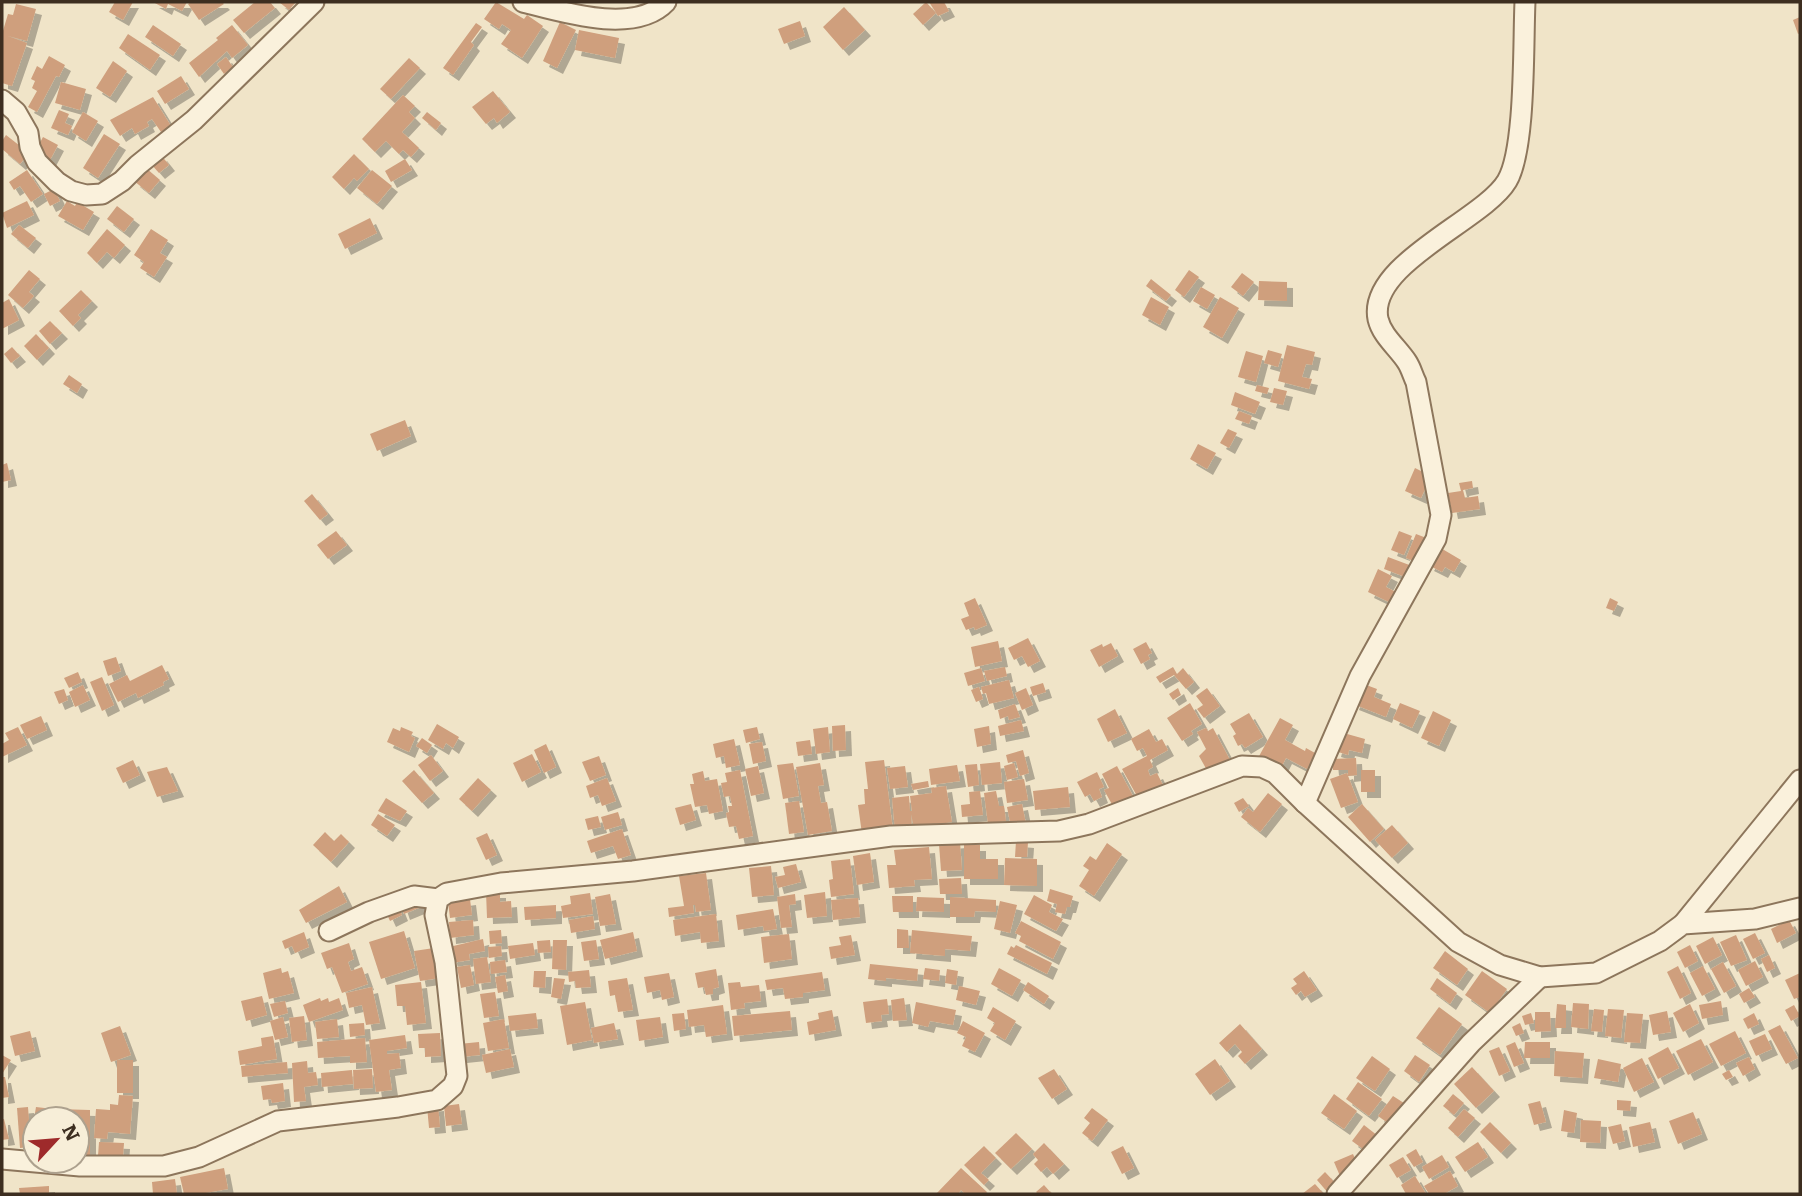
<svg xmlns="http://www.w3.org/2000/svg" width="1802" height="1196" font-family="Literata,serif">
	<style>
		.building { fill: #cf9f7d; filter: url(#shadow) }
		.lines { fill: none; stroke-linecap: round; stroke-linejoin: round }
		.minor-casing { stroke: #8d765c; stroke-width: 23 }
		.minor { stroke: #faf1dc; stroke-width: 19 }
	</style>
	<defs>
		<filter id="shadow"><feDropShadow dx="6" dy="6" stdDeviation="0" flood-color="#0004"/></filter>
	</defs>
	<rect width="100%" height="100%" fill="#f0e4c8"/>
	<g class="building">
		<path d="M115,2H133L123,20L109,12Z"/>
		<path d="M153,2H187L182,11L168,4L166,9Z"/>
		<path d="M191,2H222L224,4L199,20L188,4Z"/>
		<path d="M255,2H270L275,8L244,33L233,20Z"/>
		<path d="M279,2H296L289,10Z"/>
		<path d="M496,2L524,19L527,15L543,26L522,58L501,44L511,30L502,24L499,29L484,19Z"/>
		<path d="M926,2L936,13L923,25L913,14Z"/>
		<path d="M929,2H944L949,11L938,16Z"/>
		<path d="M16,4L36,9L27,41L8,36L27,43L12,86L2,83V34L8,14L13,15Z"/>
		<path d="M844,7L865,30L843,50L823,27Z"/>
		<path d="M1800,17V33L1798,34L1793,20Z"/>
		<path d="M800,21L805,36L784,44L778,29Z"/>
		<path d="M560,22L576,30L557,68L543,61Z"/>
		<path d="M476,23L482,27L471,42L474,45L453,75L443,68Z"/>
		<path d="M153,25L181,44L173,56L145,37Z"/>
		<path d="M232,25L248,45L232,58L227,51L199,77L189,63L218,40L216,38Z"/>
		<path d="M579,30L619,38L615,58L575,50Z"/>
		<path d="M128,34L160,55L150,70L119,48Z"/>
		<path d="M49,56L65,65L59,77L56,76L37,112L28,107L37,91L32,88L35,81L31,79L37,66L42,69Z"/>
		<path d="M226,57L233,67L224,74L217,64Z"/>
		<path d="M409,58L420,68L391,99L380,89Z"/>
		<path d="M113,61L127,71L110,97L96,88Z"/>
		<path d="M181,76L189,89L165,104L157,91Z"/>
		<path d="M61,82L86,89L80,110L55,103Z"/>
		<path d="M493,91L510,112L497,123L494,118L486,124L472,107Z"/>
		<path d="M403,95L415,106L409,112L415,118L402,132L419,148L411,157L403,150L399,154L386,141L375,152L362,139Z"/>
		<path d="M153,97L171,126L161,132L152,119L147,122L149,126L135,134L132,128L120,136L110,120Z"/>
		<path d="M59,110L69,114L65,123L72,126L68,135L51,128Z"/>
		<path d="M83,112L98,121L86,141L72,132Z"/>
		<path d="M427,112L441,123L436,130L422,118Z"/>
		<path d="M104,134L120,144L98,178L83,168Z"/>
		<path d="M6,135L29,153L20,164L2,149V141Z"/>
		<path d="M43,137L58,145L50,160L35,152Z"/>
		<path d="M354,154L369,169L357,181L354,178L344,189L332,177Z"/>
		<path d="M161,155L169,165L159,173L151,164Z"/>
		<path d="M405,159L412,170L391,182L385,171Z"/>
		<path d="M146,168L160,180L149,193L134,181Z"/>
		<path d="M27,170L43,194L31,202L20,186L14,190L9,182Z"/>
		<path d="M372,170L392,186L377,204L357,188Z"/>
		<path d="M54,189L60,201L50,206L44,194Z"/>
		<path d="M27,201L34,215L7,228L2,213Z"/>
		<path d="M67,201L75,206L77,202L94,212L83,230L58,216Z"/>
		<path d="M117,206L134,219L124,232L107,219Z"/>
		<path d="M370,218L377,233L345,249L338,234Z"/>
		<path d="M19,225L36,238L28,248L11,234Z"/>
		<path d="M107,229L125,245L114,258L107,252L97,263L87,253Z"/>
		<path d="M151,229L168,240L160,253L167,257L154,277L140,268L144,262L134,255Z"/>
		<path d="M29,270L40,279L29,292L34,296L23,308L8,295Z"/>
		<path d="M1189,270L1199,277L1184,297L1175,290Z"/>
		<path d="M1242,273L1254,282L1243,296L1231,287Z"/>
		<path d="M1151,279L1171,295L1166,301L1146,286Z"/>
		<path d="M1259,281L1287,282V301L1258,300Z"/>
		<path d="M1201,287L1215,295L1207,309L1193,301Z"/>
		<path d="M81,290L92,301L78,315L81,318L73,326L59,311Z"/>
		<path d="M1151,297L1169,307L1160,325L1142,315Z"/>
		<path d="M1220,297L1239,308L1222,338L1203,327Z"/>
		<path d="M9,299L19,320L2,329V303Z"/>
		<path d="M50,321L62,333L50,344L39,331Z"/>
		<path d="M36,334L49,348L37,360L24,346Z"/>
		<path d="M1287,345L1315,352L1312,365L1306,364L1302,377L1312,379L1309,389L1278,381Z"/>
		<path d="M12,347L20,356L11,363L4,354Z"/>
		<path d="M1268,350L1282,354L1278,367L1264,363Z"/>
		<path d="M1246,351L1263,356L1256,382L1238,377Z"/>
		<path d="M69,375L82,384L77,393L63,384Z"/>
		<path d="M1257,385L1269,388L1267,394L1255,391Z"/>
		<path d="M1274,388L1287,391L1283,405L1270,402Z"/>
		<path d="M1235,392L1260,402L1255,414L1231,405Z"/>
		<path d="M1239,411L1252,416L1249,424L1235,419Z"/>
		<path d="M405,420L411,436L377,451L370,434Z"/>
		<path d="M1228,429L1237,433L1229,448L1220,443Z"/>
		<path d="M1198,444L1216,453L1207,469L1190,459Z"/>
		<path d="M7,463L11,480L2,482V465Z"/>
		<path d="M1415,468L1431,476L1421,498L1405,491Z"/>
		<path d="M1472,481L1473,488L1463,490L1465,498L1478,496L1480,509L1452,513L1448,493L1461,491L1459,483Z"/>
		<path d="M312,494L328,514L320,520L304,501Z"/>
		<path d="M336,531L347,545L328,559L317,545Z"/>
		<path d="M1399,531L1412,536L1404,555L1391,550Z"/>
		<path d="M1416,534L1429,539L1419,563L1406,558Z"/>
		<path d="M1439,547L1461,560L1454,572L1445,567L1442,572L1428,565Z"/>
		<path d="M1388,557L1412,566L1408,578L1384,569Z"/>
		<path d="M1378,569L1392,576L1386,587L1396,592L1391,603L1368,592Z"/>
		<path d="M975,598L987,625L975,630L974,627L966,630L961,619L969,616L964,603Z"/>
		<path d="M1610,598L1618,602L1614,611L1606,608Z"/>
		<path d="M1028,638L1040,661L1028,667L1022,656L1014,660L1008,648Z"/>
		<path d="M998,641L1002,661L975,667L971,647Z"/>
		<path d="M1146,642L1152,653L1148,655L1150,659L1141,664L1133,649Z"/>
		<path d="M1111,643L1118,656L1099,667L1090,650L1102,644L1103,647Z"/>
		<path d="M116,657L121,671L108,676L103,661Z"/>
		<path d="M162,665L169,679L163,682L164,685L138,698L136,693L118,702L109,684L127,675L130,681Z"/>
		<path d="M1005,667L1007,676L987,681L984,671Z"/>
		<path d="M1173,667L1177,674L1183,668L1194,682L1186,689L1174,675L1160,683L1156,677Z"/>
		<path d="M981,668L985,681L968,686L964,673Z"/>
		<path d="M78,672L82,682L69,688L64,678Z"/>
		<path d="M102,677L114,705L102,711L90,682Z"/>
		<path d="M1009,680L1014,698L989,704L986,693L983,694L981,687Z"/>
		<path d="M1043,683L1046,692L1033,696L1030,687Z"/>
		<path d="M1361,683L1377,689L1374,697L1391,704L1386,717L1353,704Z"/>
		<path d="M83,685L90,700L75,707L69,692Z"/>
		<path d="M979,687L983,699L976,702L971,690Z"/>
		<path d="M1026,688L1033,705L1022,710L1015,693Z"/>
		<path d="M1178,688L1181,695L1173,700L1169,694Z"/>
		<path d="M1207,688L1220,706L1204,718L1197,709L1203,705L1196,696Z"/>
		<path d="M64,689L68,700L59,704L54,692Z"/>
		<path d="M1190,703L1202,724L1191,731L1193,734L1182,741L1167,718Z"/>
		<path d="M1400,703L1420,711L1412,728L1393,719Z"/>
		<path d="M1015,704L1020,717L1009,720L1008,716L1000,719L998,710Z"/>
		<path d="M1115,709L1127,733L1108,742L1097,719Z"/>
		<path d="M1433,711L1451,720L1439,746L1421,738Z"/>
		<path d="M1249,713L1263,737L1245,748L1242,744L1238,746L1233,736L1236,734L1230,724Z"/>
		<path d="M41,716L47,730L27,739L20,725Z"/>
		<path d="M1280,718L1293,725L1285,740L1305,751L1306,748L1315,753L1307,769L1286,758L1280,770L1258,758Z"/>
		<path d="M1021,720L1024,731L1000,736L998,726Z"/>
		<path d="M437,724L459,737L453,748L446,743L443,749L428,740Z"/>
		<path d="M845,725L846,750L833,751L832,726Z"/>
		<path d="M989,726L991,744L977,747L974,729Z"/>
		<path d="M18,727L27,745L2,757V744L9,740L5,733Z"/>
		<path d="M401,727L413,732L411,736L415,738L409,752L387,742L393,728L400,731Z"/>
		<path d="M757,727L760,739L746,743L743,730Z"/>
		<path d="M828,727L830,752L816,754L813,729Z"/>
		<path d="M1206,728L1208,731L1213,728L1230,760L1208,772L1199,756L1206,749L1197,732Z"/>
		<path d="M1149,729L1156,742L1162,739L1168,750L1150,760L1153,767L1148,770L1150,776L1157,773L1163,785L1138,798L1122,769L1147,756L1143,748L1137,751L1131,739Z"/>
		<path d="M1340,732L1365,739L1362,753L1349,750L1348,755L1335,751Z"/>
		<path d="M422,738L432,745L427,753L416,746Z"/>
		<path d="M734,739L740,765L726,768L724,756L716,758L713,744Z"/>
		<path d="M810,740L812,754L798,756L796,742Z"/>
		<path d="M762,742L766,761L753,764L749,744Z"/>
		<path d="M546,744L556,767L544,773L534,750Z"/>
		<path d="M1023,750L1029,773L1020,776L1016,761L1008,763L1006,755Z"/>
		<path d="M532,754L541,772L522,782L513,763Z"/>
		<path d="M431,755L443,771L430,781L418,765Z"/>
		<path d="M599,756L606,775L590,781L582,762Z"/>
		<path d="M1356,758L1357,775L1348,776V770H1333L1332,759Z"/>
		<path d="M133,760L140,775L123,783L116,768Z"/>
		<path d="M884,760L893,830L862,834L858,805L865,804L864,789H868L865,762Z"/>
		<path d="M1000,762L1002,783L982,785L980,764Z"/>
		<path d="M793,763L799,796L783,799L777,765Z"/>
		<path d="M820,763L824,785L818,786L821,803L827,802L832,831L808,835L796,767Z"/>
		<path d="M1014,763L1018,777L1007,780L1004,766Z"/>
		<path d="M977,764L979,785L968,787L965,765Z"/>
		<path d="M957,765L960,781L931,785L929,769Z"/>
		<path d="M758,766L764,793L751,796L745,769Z"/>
		<path d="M905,766L908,787L890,789L887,768Z"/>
		<path d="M1117,766L1134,798L1114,808L1104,790L1109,788L1102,774Z"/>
		<path d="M167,767L178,791L157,797L147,772Z"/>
		<path d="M414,770L434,793L422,803L402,781Z"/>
		<path d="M740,770L753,836L739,839L736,826L729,827L726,813L729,812L728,806H732L730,796L724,797L721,783L727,782L725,773Z"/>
		<rect x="1361" y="770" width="14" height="22"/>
		<path d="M703,771L705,781L717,779L723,811L709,814L707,805L695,807L690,784H694L692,774Z"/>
		<path d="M1097,772L1104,787L1099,789L1102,797L1094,801L1090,794L1085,797L1077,782Z"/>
		<path d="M1347,773L1358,802L1341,808L1330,779Z"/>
		<path d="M478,778L491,790L472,811L459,799Z"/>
		<path d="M607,778L616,801L602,806L598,795L590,798L586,786Z"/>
		<path d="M1024,779L1028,800L1007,803L1004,782Z"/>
		<path d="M928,781L929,787L913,790L911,784Z"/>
		<path d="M946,786L952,822L914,828L911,814L912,830L895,831L892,798L909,796L910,811H912L910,796L932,793L931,788Z"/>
		<path d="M1068,787L1070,807L1035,810L1033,791Z"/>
		<path d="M980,791L983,815L962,817L961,805L970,804L969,792Z"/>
		<path d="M996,791L999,806H1004L1006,821L988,824L984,793Z"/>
		<path d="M1268,793L1282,804L1260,832L1241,817L1248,808L1253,812Z"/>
		<path d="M386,798L407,811L400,821L378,811Z"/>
		<path d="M1243,798L1249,806L1239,812L1234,803Z"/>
		<path d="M799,801L804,832L789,834L785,803Z"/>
		<path d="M691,804L696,820L680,825L675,808Z"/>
		<path d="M1022,804L1026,824L1011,827L1007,807Z"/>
		<path d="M1362,804L1384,829L1370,842L1348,817Z"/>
		<path d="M618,812L622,825L605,830L601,817Z"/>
		<path d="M378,814L395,825L387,836L371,825Z"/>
		<path d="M598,816L601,827L588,830L585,819Z"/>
		<path d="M1392,825L1408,843L1392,858L1375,840Z"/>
		<path d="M622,829L631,855L618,859L613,846L591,853L587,841Z"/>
		<path d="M325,832L334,841L341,834L349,842L331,862L313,845Z"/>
		<path d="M487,833L497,855L486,860L476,838Z"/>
		<path d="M1016,841L1028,842L1027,857H1015Z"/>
		<path d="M960,842L962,870L941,871L939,844Z"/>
		<path d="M1107,843L1122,854L1094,896L1079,886L1089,870L1083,866L1090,856L1096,860Z"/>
		<path d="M964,845H980V859H998V879H964Z"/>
		<path d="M929,847L932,879L914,880L915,886L889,888L887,865H896L894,850Z"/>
		<path d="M870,853L874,882L857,885L853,856Z"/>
		<path d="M1005,858L1037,859V886L1004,885Z"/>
		<path d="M850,859L854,894L831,897L829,880L833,879L831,861Z"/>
		<path d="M796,864L801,882L778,888L775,877L785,875L783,867Z"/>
		<path d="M771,866L774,895L752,897L749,868Z"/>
		<path d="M706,873L711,910L696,912L695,905H693L694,913L669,917L668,908L684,906L679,876Z"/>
		<path d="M961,878L962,894H940L939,879Z"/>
		<path d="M339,886L347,902L306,923L299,910Z"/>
		<path d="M1050,889L1073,896L1070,907H1067L1065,914L1055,912L1057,904L1047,901Z"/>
		<path d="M486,892H500V902L511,901L512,917L487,918Z"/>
		<path d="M825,892L827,916L807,918L804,895Z"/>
		<path d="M590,893L593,914L563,918L561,906L571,904L570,896Z"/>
		<path d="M610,894L616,924L600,926L595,897Z"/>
		<path d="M795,894L796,904L789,905L792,927L781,928L777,897Z"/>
		<path d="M1034,895L1052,905L1049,912L1063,919L1056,931L1024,914Z"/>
		<path d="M892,896H913V912H893Z"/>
		<path d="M917,897L944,898V912L916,911Z"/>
		<path d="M950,897L996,900V912L975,911L974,917H950Z"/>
		<path d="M417,898L421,907L404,914L401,905Z"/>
		<path d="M858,898L860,917L833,920L831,900Z"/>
		<path d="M470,899L472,915L450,918L448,902Z"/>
		<path d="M1000,901L1017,905L1010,933L994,929Z"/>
		<path d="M398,905L402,915L390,921L385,910Z"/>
		<path d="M556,905V918L525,920L524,907Z"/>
		<path d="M773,909L777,929L764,931L763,926L738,930L736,915Z"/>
		<path d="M716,914L719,941L701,943L700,932L675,936L673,920Z"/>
		<path d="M593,916L595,929L571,933L569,920Z"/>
		<path d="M473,920L474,935L450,938L449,922Z"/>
		<path d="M1789,920L1796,933L1777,943L1771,929Z"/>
		<path d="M1021,921L1061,942L1053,959L1019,941L1021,936L1015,933Z"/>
		<path d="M897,929L908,930L909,948H897Z"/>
		<path d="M501,930L502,943L490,944L489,931Z"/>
		<path d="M912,930L972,936L970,951L945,949V956L910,953Z"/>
		<path d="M404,931L415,968L381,979L369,942Z"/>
		<path d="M304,932L309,947L295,953L292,946L285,949L282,941Z"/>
		<path d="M633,932L637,951L605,959L600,940Z"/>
		<path d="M1755,933L1765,953L1753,959L1743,939Z"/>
		<path d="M789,934L792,959L764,963L761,937Z"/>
		<path d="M851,935L855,955L831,959L829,947L841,945L839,937Z"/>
		<path d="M1736,935L1747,960L1731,966L1720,942Z"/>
		<path d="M1713,937L1722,955L1705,964L1696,946Z"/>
		<path d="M483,939L485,951L469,954L470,960L452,963L449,947Z"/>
		<path d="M550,940L551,952L538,953L537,941Z"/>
		<path d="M553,940H567L566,970L552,969Z"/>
		<path d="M596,940L599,959L584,961L581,942Z"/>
		<path d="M349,943L354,959L348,962L351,971L362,967L368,984L342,993L332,967L327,969L321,953Z"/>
		<path d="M533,943L535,955L510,959L508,946Z"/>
		<path d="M1016,945L1052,963L1047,974L1007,954L1011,946L1014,948Z"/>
		<path d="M1690,945L1698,961L1685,968L1677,952Z"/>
		<path d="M501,946L502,956L489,958L488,947Z"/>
		<path d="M434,948L440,978L420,981L414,951Z"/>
		<path d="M1445,951L1468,969L1457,985L1433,968Z"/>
		<path d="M1769,955L1775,968L1767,972L1761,959Z"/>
		<path d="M487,957L491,982L476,984L473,959Z"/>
		<path d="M505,960L507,972L491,974L490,962Z"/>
		<path d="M1755,961L1763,977L1746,986L1738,970Z"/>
		<path d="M1723,962L1736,986L1724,993L1711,969Z"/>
		<path d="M870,964L918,969L917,981L886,978V981L868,979Z"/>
		<path d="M470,965L474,985L461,988L457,967Z"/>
		<path d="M1678,966L1691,993L1680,999L1667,972Z"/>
		<path d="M1703,966L1715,989L1702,996L1690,973Z"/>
		<path d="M281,968L282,973L288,971L294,993L269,999L263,973Z"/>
		<path d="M925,968L940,970L939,981L923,979Z"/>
		<path d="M999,968L1021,980L1012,996L991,984Z"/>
		<path d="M716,969L719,987L713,989V994L706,995L704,987L698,988L695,973Z"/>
		<path d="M947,969L958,971L956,985L945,983Z"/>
		<path d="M589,970L591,987L576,988L575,981L569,982L568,972Z"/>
		<path d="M534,971H546L545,988L533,987Z"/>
		<path d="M1304,971L1317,990L1305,997L1301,991L1296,995L1291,988L1297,984L1293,979Z"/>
		<path d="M1482,971L1507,989L1490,1013L1465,995Z"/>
		<path d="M822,972L825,990L803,993V997L785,999L783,988L767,990L765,980Z"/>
		<path d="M669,973L674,997L662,1000L660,990L647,993L644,977Z"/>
		<path d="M1800,973V997L1794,999L1785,980Z"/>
		<path d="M505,975L508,991L498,993L495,977Z"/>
		<path d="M554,978L565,979L561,999L551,997Z"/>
		<path d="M627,978L633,1010L618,1012L615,995L610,996L608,981Z"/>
		<path d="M1437,978L1457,993L1450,1004L1430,989Z"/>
		<path d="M421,982L426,1023L407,1025L405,1006H397L395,985Z"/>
		<path d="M740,982L741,987L759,985L761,1001L744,1003L745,1008L731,1010L728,983Z"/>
		<path d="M1028,982L1049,996L1044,1004L1023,990Z"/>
		<path d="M959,986L980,991L976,1005L956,1000Z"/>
		<path d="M372,987L380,1023L366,1025L362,1005L349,1008L346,993Z"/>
		<path d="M1749,988L1755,997L1744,1003L1739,994Z"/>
		<path d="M495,992L499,1016L484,1018L480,994Z"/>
		<path d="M262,996L267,1015L246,1021L241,1001Z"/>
		<path d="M320,998L321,1001L328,998L329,1002L339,998L343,1010L309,1022L303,1005Z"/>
		<path d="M904,998L907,1020L893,1021L891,1000Z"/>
		<path d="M887,999L889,1014L881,1015L882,1021L866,1023L863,1002Z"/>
		<path d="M285,1001L288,1013L274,1017L270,1004Z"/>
		<path d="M1721,1001L1723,1015L1702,1019L1699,1005Z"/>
		<path d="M585,1002L592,1040L567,1045L560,1006Z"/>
		<path d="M916,1002L956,1010L953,1025L930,1021L928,1027L912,1023Z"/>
		<path d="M1573,1003L1589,1004L1588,1029L1571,1027Z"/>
		<path d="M1557,1004L1566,1005V1028H1555Z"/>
		<path d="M1690,1004L1699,1023L1683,1032L1673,1013Z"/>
		<path d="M723,1005L727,1034L706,1037L704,1025L689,1027L687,1010Z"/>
		<path d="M1794,1005L1800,1016L1791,1021L1785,1010Z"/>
		<path d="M993,1007L1016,1021L1005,1040L990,1031L995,1023L987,1018Z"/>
		<path d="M1439,1007L1462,1024L1440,1055L1416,1038Z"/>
		<path d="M1594,1009L1604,1010L1602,1032L1591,1031Z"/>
		<path d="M1608,1009L1624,1010L1621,1038L1605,1036Z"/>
		<path d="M832,1010L836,1030L809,1035L807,1022L819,1019L818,1013Z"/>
		<path d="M790,1011L792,1030L734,1036L732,1016Z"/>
		<path d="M1667,1011L1671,1032L1653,1035L1649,1015Z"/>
		<path d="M1535,1012H1550L1551,1031L1535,1032Z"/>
		<path d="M536,1013L538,1028L510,1031L508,1016Z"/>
		<path d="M684,1013L686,1029L674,1031L672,1014Z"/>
		<path d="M1531,1013L1534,1023L1525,1025L1522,1016Z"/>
		<path d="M1627,1013L1643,1014L1640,1043L1624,1042Z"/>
		<path d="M1754,1013L1759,1024L1748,1029L1743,1019Z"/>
		<path d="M304,1016L307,1040L292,1042L289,1018Z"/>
		<path d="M283,1017L288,1037L275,1040L270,1021Z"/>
		<path d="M660,1017L663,1037L639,1041L636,1020Z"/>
		<path d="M337,1019L339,1037L317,1039L315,1022Z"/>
		<path d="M504,1019L509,1048L488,1051L483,1023Z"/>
		<path d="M963,1021L985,1033L975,1052L962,1046L966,1037L957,1033Z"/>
		<path d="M364,1023L365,1035L350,1037L349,1024Z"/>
		<path d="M614,1023L618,1039L594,1043L591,1028Z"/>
		<path d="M1520,1023L1524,1033L1516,1036L1512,1027Z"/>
		<path d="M1240,1024L1262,1049L1245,1064L1238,1056L1242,1052L1235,1044L1227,1052L1219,1043Z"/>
		<path d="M1780,1025L1798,1058L1786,1064L1768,1031Z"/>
		<path d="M120,1026L131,1055L117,1060H133V1093H117V1060L111,1062L101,1033Z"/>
		<path d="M30,1031L35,1051L15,1056L10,1036Z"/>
		<path d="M1735,1031L1746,1053L1721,1066L1709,1044Z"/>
		<path d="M440,1033L441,1056L425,1057V1048H419L418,1034Z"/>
		<path d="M1765,1034L1772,1049L1756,1056L1749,1041Z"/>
		<path d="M405,1035L407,1048L387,1051V1054L399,1053L401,1068L389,1070L392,1090L376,1092L369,1040Z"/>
		<path d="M273,1036L277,1059L240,1065L238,1051L262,1046L261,1038Z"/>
		<path d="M365,1038L367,1062L350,1063V1056L318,1058L317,1042Z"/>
		<path d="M1701,1039L1713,1062L1688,1075L1676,1051Z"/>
		<path d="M479,1042L480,1055L461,1057L459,1044Z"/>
		<path d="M1515,1042L1524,1063L1514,1067L1506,1046Z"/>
		<path d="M1525,1042H1550V1058H1524Z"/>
		<path d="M1499,1047L1510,1071L1499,1076L1489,1051Z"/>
		<path d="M1668,1047L1679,1068L1658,1079L1648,1058Z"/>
		<path d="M510,1049L514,1067L486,1073L482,1055Z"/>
		<path d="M1555,1051L1584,1053L1582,1078L1554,1076Z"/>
		<path d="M2,1055L11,1060L2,1074Z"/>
		<path d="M1415,1055L1430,1065L1419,1082L1404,1071Z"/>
		<path d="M1372,1056L1390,1069L1375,1091L1356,1078Z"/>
		<path d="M1749,1057L1755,1069L1743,1076L1736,1063Z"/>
		<path d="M1642,1058L1654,1082L1634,1092L1623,1068Z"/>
		<path d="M1215,1059L1230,1081L1210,1095L1195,1074Z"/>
		<path d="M1598,1059L1621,1064L1618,1082L1594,1078Z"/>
		<path d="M307,1061L308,1073L316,1072L318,1085L304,1087L306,1101L294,1102L292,1063Z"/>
		<path d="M287,1062L288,1073L242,1077L241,1066Z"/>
		<path d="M1472,1067L1494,1091L1476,1108L1454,1084Z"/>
		<path d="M372,1069L373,1088L354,1089L353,1070Z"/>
		<path d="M1054,1069L1067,1089L1052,1099L1038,1078Z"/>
		<path d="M352,1070L353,1084L322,1087L321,1073Z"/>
		<path d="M1729,1070L1733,1077L1726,1080L1722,1074Z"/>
		<path d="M2,1077H5L9,1097L2,1098Z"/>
		<path d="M1358,1082L1382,1099L1369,1116L1346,1099Z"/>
		<path d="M283,1083L285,1101L272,1103L271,1099L263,1100L261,1086Z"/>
		<path d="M1334,1094L1357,1111L1344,1129L1321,1113Z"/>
		<path d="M1453,1094L1464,1103L1454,1115L1443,1106Z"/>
		<path d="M119,1095L133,1096L130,1134L108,1132L107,1139L94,1138L96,1109L110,1110V1104L118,1105Z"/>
		<path d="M1393,1096L1407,1105L1392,1126L1378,1116Z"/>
		<path d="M1617,1100L1631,1101L1630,1111L1617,1110Z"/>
		<path d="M1540,1101L1546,1122L1534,1125L1528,1104Z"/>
		<path d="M459,1104L462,1124L446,1126L444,1106Z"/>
		<path d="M438,1105L440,1127L429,1128L427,1106Z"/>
		<path d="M28,1107L31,1147L20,1148L17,1108Z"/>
		<path d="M36,1107L53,1109L51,1119H34Z"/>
		<path d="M1092,1108L1108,1120L1092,1141L1082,1133L1090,1123L1084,1118Z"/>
		<path d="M58,1109L90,1110V1157H78L77,1119H58Z"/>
		<path d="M1464,1109L1475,1118L1458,1137L1448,1128Z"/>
		<path d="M1564,1110L1577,1113L1574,1133L1561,1131Z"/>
		<path d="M1693,1112L1702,1134L1678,1144L1669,1121Z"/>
		<path d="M2,1119H4L9,1139L2,1140Z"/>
		<path d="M1581,1120L1601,1121L1600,1143L1580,1142Z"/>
		<path d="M1490,1122L1511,1143L1501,1153L1480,1132Z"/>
		<path d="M1650,1122L1655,1142L1633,1147L1629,1127Z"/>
		<path d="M1621,1124L1625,1141L1613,1144L1608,1127Z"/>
		<path d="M1364,1125L1378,1136L1367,1152L1352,1141Z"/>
		<path d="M1016,1133L1032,1149L1011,1169L995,1153Z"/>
		<path d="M99,1142L124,1143L123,1157L98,1156Z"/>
		<path d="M1478,1142L1488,1157L1465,1172L1455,1157Z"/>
		<path d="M1044,1143L1064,1164L1053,1174L1047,1167L1041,1172L1034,1164L1038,1160L1033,1154Z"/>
		<path d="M984,1146L996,1158L981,1173L989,1180L984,1185L964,1165Z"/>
		<path d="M1123,1146L1134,1168L1122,1174L1111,1152Z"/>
		<path d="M1416,1149L1423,1162L1414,1167L1406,1155Z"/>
		<path d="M1353,1154L1359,1168L1340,1176L1334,1162Z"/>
		<path d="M1442,1155L1449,1167L1429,1179L1422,1167Z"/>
		<path d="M1403,1157L1411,1170L1397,1178L1389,1165Z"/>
		<path d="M224,1168L228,1189L200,1194H184L180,1177Z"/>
		<path d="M961,1168L987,1192L985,1194H965L961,1190L958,1194H936Z"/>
		<path d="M1450,1171L1458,1186L1444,1194H1429L1424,1186Z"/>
		<path d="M1325,1172L1339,1187L1329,1194L1317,1180Z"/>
		<path d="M1415,1176L1426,1194H1406L1401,1185Z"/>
		<path d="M175,1179L177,1194H153L152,1182Z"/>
		<path d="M1315,1184L1324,1194H1302Z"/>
		<path d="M1044,1185L1052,1194H1038L1036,1192Z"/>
		<path d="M49,1186V1194H20L19,1188Z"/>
	</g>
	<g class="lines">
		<g class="minor-casing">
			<g id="minor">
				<path d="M523,2C562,12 635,35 666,2"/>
				<path d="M2,100L16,112L28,133L30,147L37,162L57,182L71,191L86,195L102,194L122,181L138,165L194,120L314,2"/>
				<path d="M1305,803L1360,676L1436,539L1441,515L1416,382C1413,376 1411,368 1407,362C1398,348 1382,336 1378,319C1367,264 1484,220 1507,181C1526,149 1523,43 1525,2"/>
				<path d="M1683,924L1800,780"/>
				<path d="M329,931L369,912L414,896L438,899"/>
				<path d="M2,1159L80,1166H164L199,1157L278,1121L398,1107L437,1100L453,1086L457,1076L445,962L435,915L438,899L447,893L501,883L633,871L891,836L1059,831L1089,824L1242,766L1262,767L1275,773L1305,803L1458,942L1500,965L1540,977L1596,973L1660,941L1683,924L1755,919L1800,908"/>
				<path d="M1337,1194L1471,1043L1540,977"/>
			</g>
		</g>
		<use href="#minor" class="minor"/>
	</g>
	<rect width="1802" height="1196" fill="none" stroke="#3d2e20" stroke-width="7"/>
	<g transform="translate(56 1140) rotate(64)"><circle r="33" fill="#f7eed8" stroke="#ada18e" stroke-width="2"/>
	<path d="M0-5L12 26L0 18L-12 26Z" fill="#9e2a2b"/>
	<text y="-10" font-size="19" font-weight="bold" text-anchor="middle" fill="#3d2e20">N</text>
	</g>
</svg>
